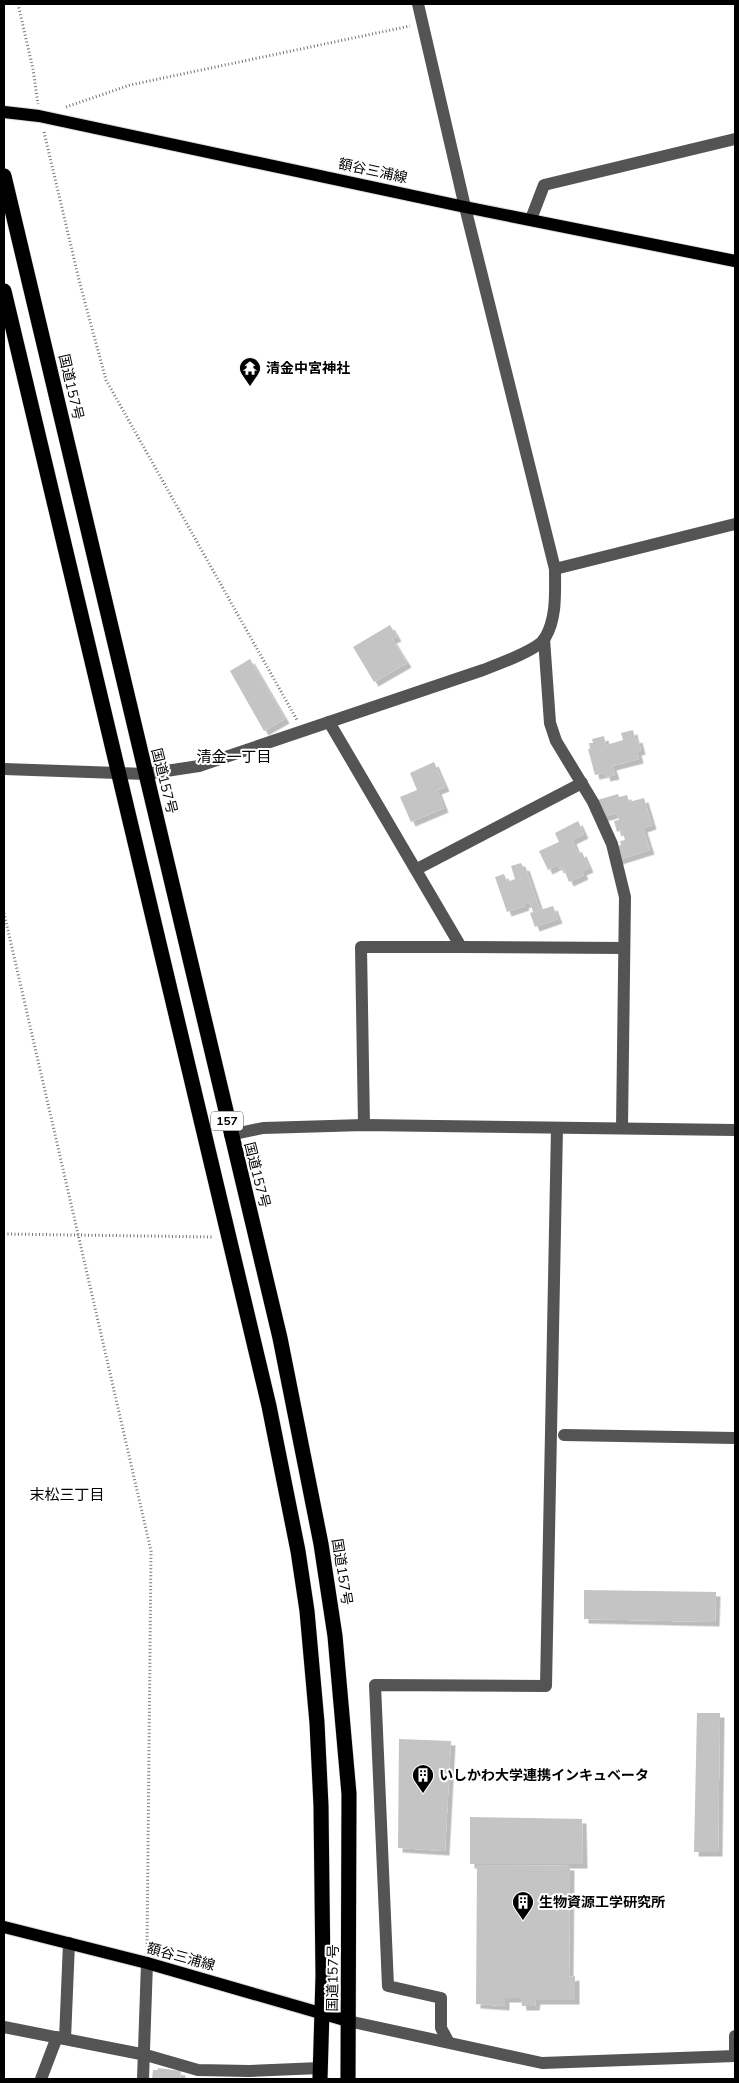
<svg xmlns="http://www.w3.org/2000/svg" width="739" height="2083" font-family="'Nunito Sans','Noto Sans JP',sans-serif">
	<style>
		.building { fill: #c4c4c4; filter: url(#shadow) }
		.lines { fill: none; stroke-linecap: round; stroke-linejoin: round }
		.major-casing { stroke: #dbdbdb; stroke-width: 14 }
		.highway-casing { stroke: #dbdbdb; stroke-width: 16 }
		.path { stroke: #767676; stroke-width: 3; stroke-dasharray: 1 2.5; stroke-linecap: butt }
		.minor { stroke: #545454; stroke-width: 12 }
		.major { stroke: #000; stroke-width: 12 }
		.highway { stroke: #000; stroke-width: 15 }
		.labels { text-anchor: middle; dominant-baseline: central; stroke-width: 4; stroke-linejoin: round; paint-order: stroke }
		.shield { fill: #fff; stroke: #4c4c4c; stroke-width: 1 }
		.shield-label { font-size: 12px; font-weight: bold; fill: #000 }
		.street-label { font-size: 14px; fill: #000; stroke: #fff }
		.poi-label { font-size: 14px; font-weight: bold; fill: #000; stroke: #fff; text-anchor: start }
		.neighbourhood-label { font-size: 15px; fill: #000; stroke: #fff }
	</style>
	<defs>
		<filter id="shadow"><feDropShadow dx="4.5" dy="4.5" stdDeviation="0" flood-color="#0004"/></filter>
	</defs>
	<rect width="100%" height="100%" fill="#fff"/>
	<g class="building">
		<path d="M390,625L397,637L392,639L407,663L374,682L353,647Z"/>
		<path d="M250,659L285,719L264,731L230,671Z"/>
		<path d="M633,730L635,739L638,738L641,750L637,751L639,759L612,766L615,775L606,777L605,773L595,775L588,749H590L589,743H593L592,739L604,736L606,745L623,740L621,733Z"/>
		<path d="M434,762L445,787L437,790L444,808L411,822L400,797L417,790L410,773Z"/>
		<path d="M618,794L619,797L627,795L629,802L644,798L652,825L643,828L650,850L618,860L614,847L621,845L620,841L625,840L622,830L617,832L614,821L619,820L617,813L599,818L594,801Z"/>
		<path d="M578,821L584,834L572,840L578,854L582,852L589,868L582,871L584,875L569,882L563,867L559,869L558,865L548,870L539,851L559,842L555,833Z"/>
		<path d="M521,863L523,867L525,866L540,910L553,906L558,919L535,927L530,913L533,912L530,902L524,904L525,906L507,912L495,877L504,874L507,882L515,879L511,866Z"/>
		<path d="M584,1590L716,1592L715,1622L584,1619Z"/>
		<path d="M697,1713H720L718,1852H694Z"/>
		<path d="M399,1739L451,1741L445,1851L398,1848Z"/>
		<path d="M470,1817L582,1819L583,1864H470Z"/>
		<path d="M477,1865L570,1866L569,1977L575,1976V2000H536L535,2006H522L521,1998H505V2006L476,2004Z"/>
		<path d="M158,2068L181,2071L180,2079H152L153,2070H158Z"/>
	</g>
	<g class="lines">
		<g class="major-casing">
			<g id="major">
				<path d="M4,112L39,116L465,207L735,261"/>
				<path d="M4,1927L147,1963L348,2021"/>
			</g>
		</g>
		<g class="highway-casing">
			<g id="highway">
				<path d="M4,176L280,1338L321,1544L335,1636L349,1794L348,2079"/>
				<path d="M4,291L269,1406L298,1551L307,1611L317,1723L321,1806L323,1976L320,2079"/>
			</g>
		</g>
		<g class="path">
			<path d="M18,4L33,69L38,104"/>
			<path d="M66,107L130,85L410,26"/>
			<path d="M44,132L80,284L106,380L297,720"/>
			<path d="M4,913L151,1551L147,1950"/>
			<path d="M4,1234L214,1237"/>
		</g>
		<g class="minor">
			<path d="M531,219L544,185L735,139"/>
			<path d="M555,569L735,524"/>
			<path d="M544,639L550,723L556,741L593,802L612,844L625,897L622,1128"/>
			<path d="M329,722L461,947H361L364,1125"/>
			<path d="M4,769L146,774L199,766L483,670C496,665 538,650 545,638C557,618 555,592 555,569L465,207L418,4"/>
			<path d="M417,869L582,783"/>
			<path d="M461,947L624,948"/>
			<path d="M230,1135L263,1128L364,1125L735,1130"/>
			<path d="M564,1435L735,1438"/>
			<path d="M348,2021L542,2063L735,2056"/>
			<path d="M4,2027L146,2055L198,2070L249,2071L320,2068"/>
			<path d="M65,2039L69,1943"/>
			<path d="M448,2041L441,2028V1998L388,1986L375,1685L546,1686L557,1128"/>
			<path d="M735,2056V2036"/>
			<path d="M41,2079L57,2037"/>
			<path d="M143,2079L147,1963"/>
		</g>
		<use href="#major" class="major"/>
		<use href="#highway" class="highway"/>
	</g>
	<defs>
		<g id="temple-pin" transform="scale(1.125)"><path d="M0 17L-7.5 6A9.5 9.5 0 1 1 7.5 6Z" fill="#000" stroke="#fff"/><path d="M0-6L5-2H3V0L6.5 2.5H4V6H1.5V3h-3V6H-4V2.5H-6.5L-3 0V-2H-5Z" fill="#fff"/></g>
		<g id="building-pin" transform="scale(1.125)"><path d="M0 17L-7.5 6A9.5 9.5 0 1 1 7.5 6Z" fill="#000" stroke="#fff"/><path d="M-4-6H4V6H1V3H-1V6H-4ZM-2.5-4.3h1.7v1.8h-1.7ZM.8-4.3h1.7v1.8H.8ZM-2.5-1h1.7V.8h-1.7ZM.8-1h1.7V.8H.8Z" fill="#fff"/></g>
	</defs>
	<g fill-rule="evenodd">
		<use href="#temple-pin" x="250" y="368"/>
		<use href="#building-pin" x="423" y="1775"/>
		<use href="#building-pin" x="523" y="1902"/>
	</g>
	<g class="labels">
		<rect class="shield" x="211" y="1111.5" width="32" height="19" rx="4"/>
		<g class="shield-label">
			<text x="227" y="1121">157</text>
		</g>
		<g class="street-label">
			<text transform="translate(373 171) rotate(12)">額谷三浦線</text>
			<text transform="translate(71 387) rotate(77)">国道157号</text>
			<text transform="translate(164 781) rotate(76)">国道157号</text>
			<text transform="translate(257 1175) rotate(76)">国道157号</text>
			<text transform="translate(342 1572) rotate(81)">国道157号</text>
			<text transform="translate(181 1957) rotate(15)">額谷三浦線</text>
			<text transform="translate(333 1978) rotate(-89)">国道157号</text>
		</g>
		<g class="poi-label">
			<text x="266" y="368">清金中宮神社</text>
			<text x="439" y="1775">いしかわ大学連携インキュベータ</text>
			<text x="539" y="1902">生物資源工学研究所</text>
		</g>
		<g class="neighbourhood-label">
			<text x="234" y="757">清金一丁目</text>
			<text x="67" y="1495">末松三丁目</text>
		</g>
	</g>
	<rect width="739" height="2083" fill="none" stroke="#000000" stroke-width="10"/>
</svg>
